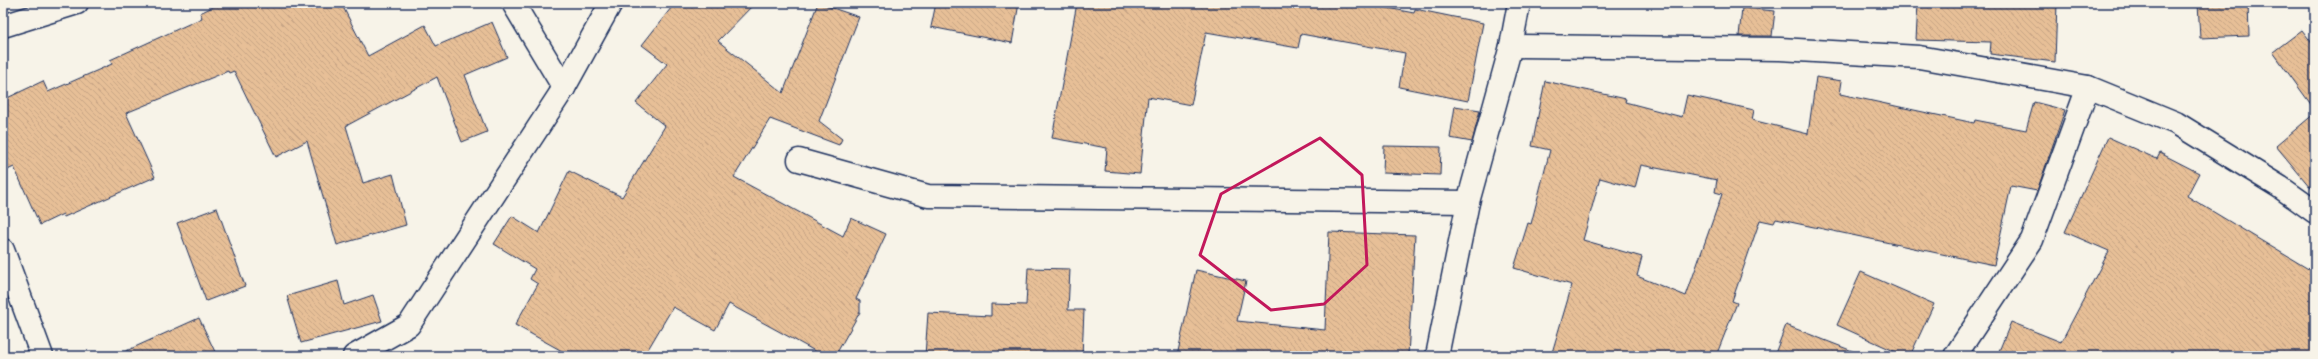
<svg xmlns="http://www.w3.org/2000/svg" width="2318" height="359" font-family="'Comic Neue',sans-serif">
	<style>
		.building { fill: url(#building-back-hatch); stroke: #1b2f5e; fill-rule: evenodd }
		.lines { fill: none; stroke-linecap: round; stroke-linejoin: round }
		.minor-casing { stroke: #1b2f5e; stroke-width: 25 }
		.minor { stroke: #f7f3e8; stroke-width: 22 }
		.marked { fill: none; stroke: #c2185b; stroke-width: 3; stroke-linejoin: round }
	</style>
	<defs>
		<pattern id="building-back-hatch" width="6" height="6" patternUnits="userSpaceOnUse"><rect width="6" height="6" fill="#e7bf97"/><path d="M-1 5l2 2M0 0l6 6M5-1l2 2" fill="none" stroke="#c6a485"/></pattern>
	</defs>
	<rect width="100%" height="100%" fill="#f7f3e8"/>
	<filter id="ink" filterUnits="userSpaceOnUse"><feTurbulence type="fractalNoise" baseFrequency=".025" numOctaves="2"/><feDisplacementMap in="SourceGraphic" scale="8" xChannelSelector="R" yChannelSelector="G"/><feConvolveMatrix kernelMatrix="1 2 1 2 8 2 1 2 1" color-interpolation-filters="sRGB"/></filter>
	<g filter="url(#ink)">
		<g class="building">
			<path d="M221,3H341L368,56L425,25L436,46L492,22L507,57L465,75L487,132L462,142L437,77L346,126L363,183L393,174L406,225L337,245L307,141L276,157L234,71L229,73L228,71L126,113L155,177L64,217L63,214L40,225L14,167L3,172V100L43,81L48,92L112,64L110,60L202,18L200,13Z"/>
			<path d="M675,3H755L718,41L783,93L818,3L859,17L819,121L842,139L839,145L770,119L734,177L843,236L851,218L886,234L856,299L860,301V312L835,356H824L729,304L715,330L673,307L644,356H571L515,325L538,284L530,279L535,269L494,244L512,216L539,233L569,171L622,197L665,126L636,103L667,64L642,45Z"/>
			<path d="M936,3H1019L1012,43L931,27Z"/>
			<path d="M1077,3H1361L1414,13L1415,9L1483,23L1468,101L1399,87L1405,53L1301,34L1298,48L1206,32L1191,105L1148,97L1140,174L1105,171L1107,148L1052,138Z"/>
			<path d="M1918,3H2057L2055,62L1990,54L1991,42L1916,40Z"/>
			<path d="M2198,3H2248L2249,36L2200,38Z"/>
			<path d="M1742,8L1775,11L1772,36H1739Z"/>
			<path d="M2302,30L2315,47V110L2273,52Z"/>
			<path d="M1816,77L1842,81L1840,94L1974,123L1975,120L2026,130L2034,102L2065,110L2037,191L2011,186L1994,265L1776,219L1774,223L1760,220L1732,301L1737,303L1716,356H1551L1572,285L1514,268L1528,223L1531,224L1550,150L1532,146L1545,81L1626,99L1625,102L1682,117L1687,95L1754,110L1752,120L1808,134ZM1641,165L1717,180L1715,192L1722,194L1686,296L1637,276L1642,257L1583,240L1600,178L1635,188Z"/>
			<path d="M1455,106L1480,110L1472,142L1450,138Z"/>
			<path d="M2315,113V193L2276,146Z"/>
			<path d="M2108,137L2157,159L2160,153L2199,173L2187,196L2315,273V356H1997L2011,322L2061,342L2109,251L2065,232Z"/>
			<path d="M1384,146L1441,147L1440,175L1383,173Z"/>
			<path d="M217,208L245,286L206,301L177,223Z"/>
			<path d="M1329,232L1415,235L1408,356H1177L1196,270L1246,281L1237,321L1325,330Z"/>
			<path d="M1028,268L1070,269L1068,310H1084L1082,356H925L928,313L991,316V304L1026,305Z"/>
			<path d="M1861,272L1934,304L1910,356H1905L1837,325Z"/>
			<path d="M338,281L344,305L373,295L382,321L301,343L287,296Z"/>
			<path d="M199,318L217,356H115Z"/>
			<path d="M1786,325L1860,354V356H1774Z"/>
		</g>
		<g class="lines">
			<g class="minor-casing">
				<g id="minor">
					<path d="M513,3L564,88"/>
					<path d="M3,26L77,3"/>
					<path d="M1511,46L1780,49L1919,57L2088,87L2176,123L2280,187L2315,212"/>
					<path d="M799,160L928,196L1468,202"/>
					<path d="M3,250L42,356"/>
					<path d="M354,356L409,325L564,88L611,3"/>
					<path d="M1437,356L1468,202L1511,46L1519,3"/>
					<path d="M1955,356L2032,240L2088,87"/>
				</g>
			</g>
			<use href="#minor" class="minor"/>
		</g>
	</g>
	<path class="marked" d="M1320,138L1362,175L1367,265L1324,304L1271,310L1200,255L1221,194Z"/>
	<rect width="2318" height="359" fill="none" stroke="#f7f3e8" stroke-width="16"/>
	<rect x="8" y="8" width="2302" height="343" fill="none" stroke="#1b2f5e" stroke-width="1.5" filter="url(#ink)"/>
</svg>
